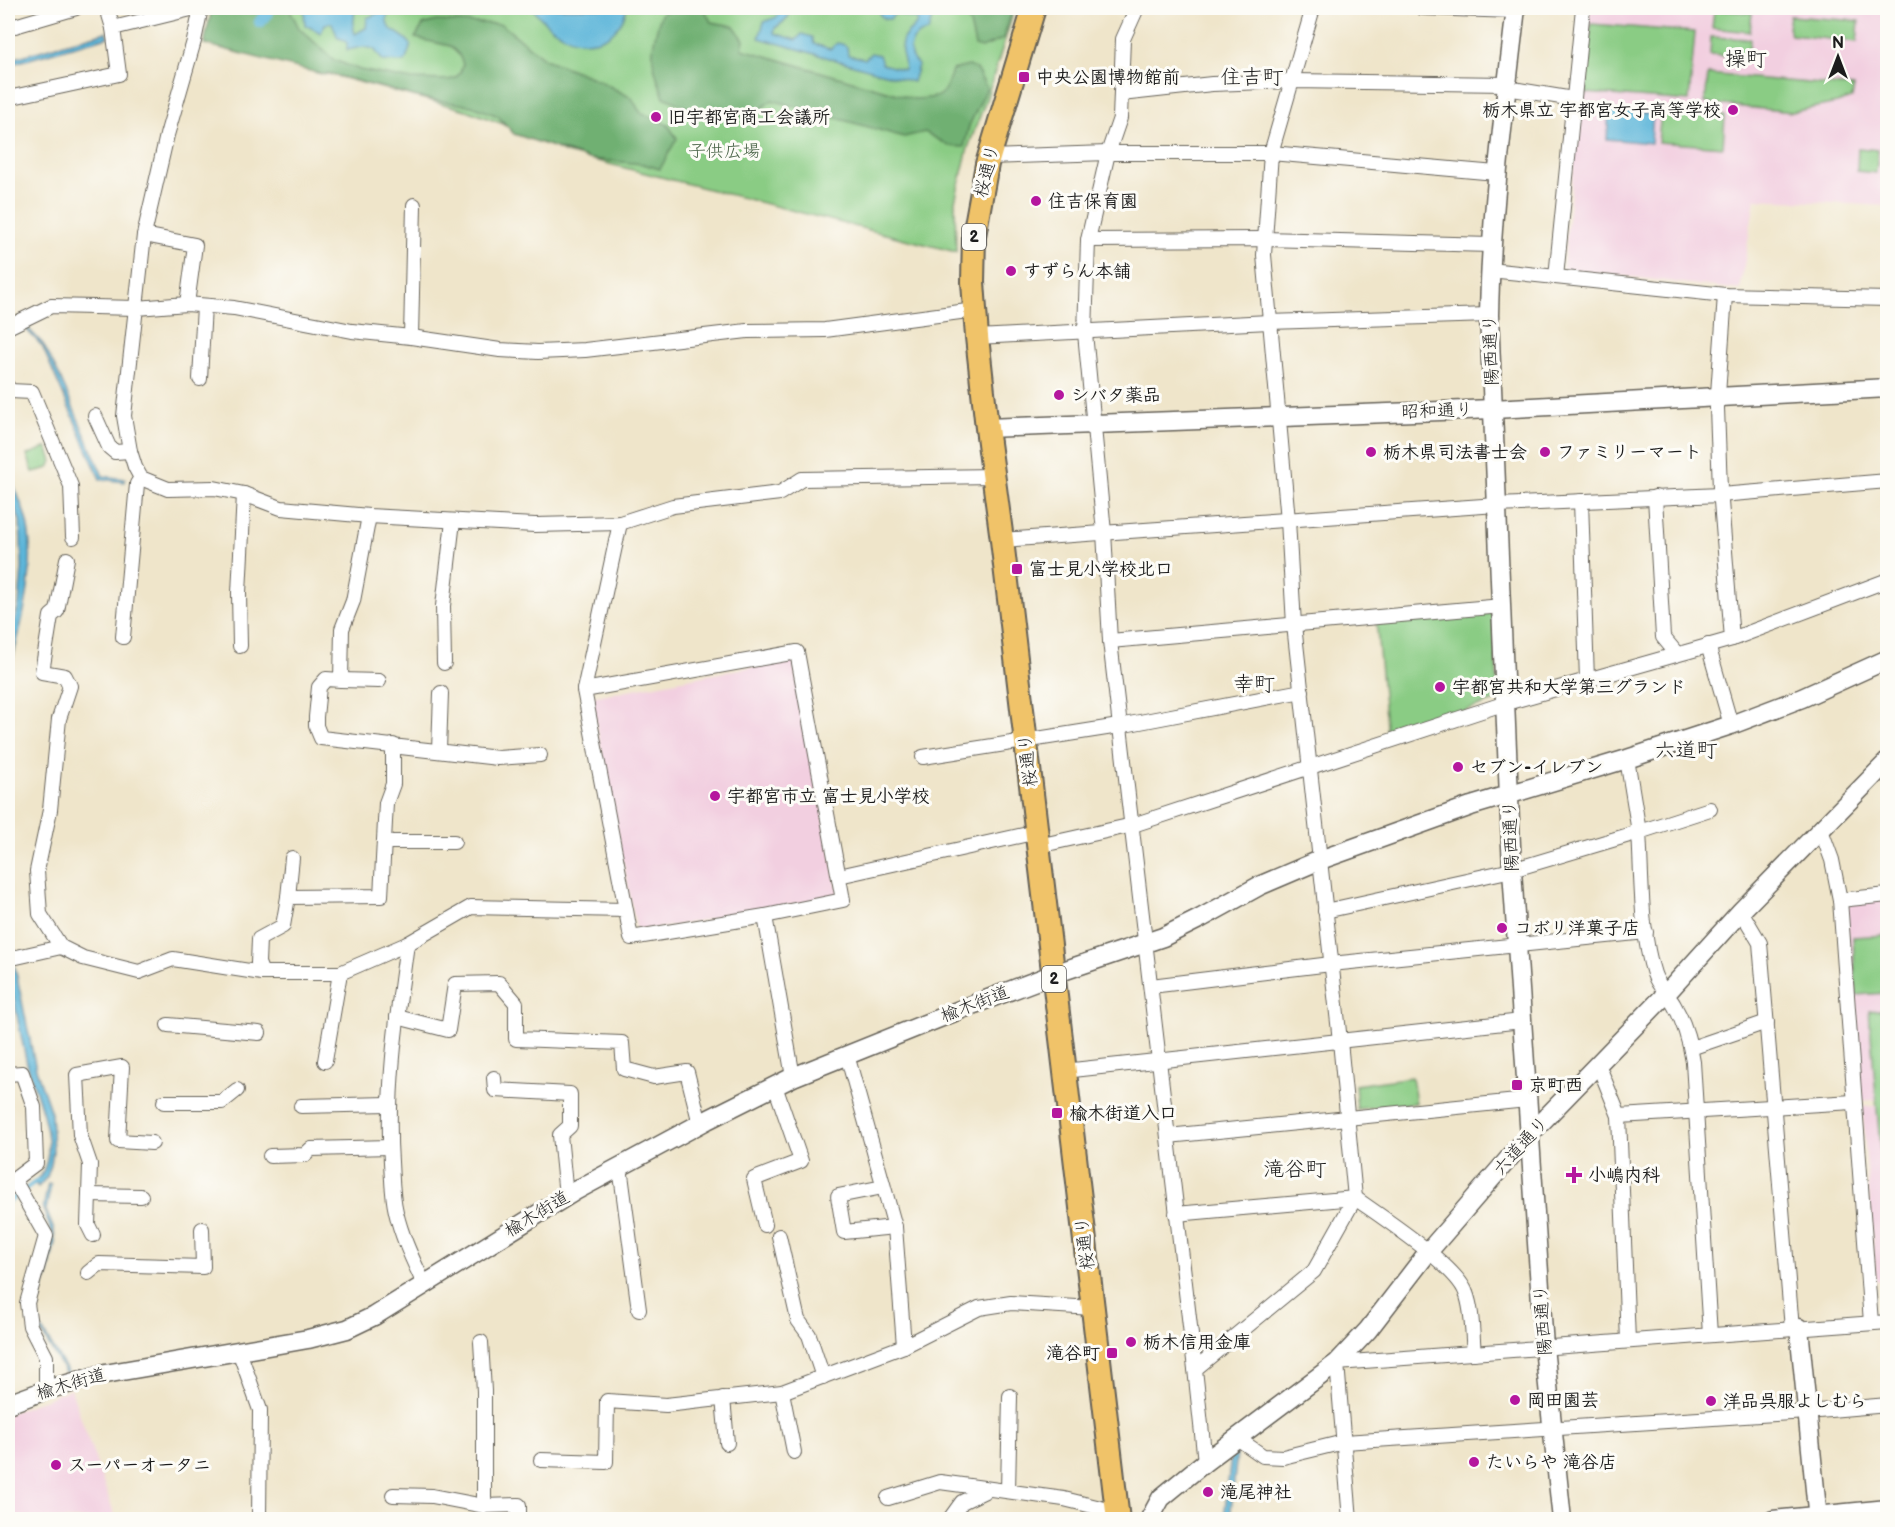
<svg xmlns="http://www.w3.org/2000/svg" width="1895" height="1527" font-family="'Balsamiq Sans','Klee One',sans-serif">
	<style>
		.built { fill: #f2cfe0 }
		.green { fill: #8acc84; stroke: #537450; stroke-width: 1.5 }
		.forest { fill: #6fb072; stroke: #466647; stroke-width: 1.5 }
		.water { fill: #5bb5d9; stroke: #3c687a; stroke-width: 1.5 }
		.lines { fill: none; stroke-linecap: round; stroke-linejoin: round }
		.stream { stroke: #5bb5d9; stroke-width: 4 }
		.canal { stroke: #5bb5d9; stroke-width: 12 }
		.minor-casing { stroke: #666259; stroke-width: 16 }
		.tertiary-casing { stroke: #666259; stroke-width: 21 }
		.primary-casing { stroke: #666259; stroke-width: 26 }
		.minor { stroke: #fff; stroke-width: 14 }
		.tertiary { stroke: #fff; stroke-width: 18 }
		.primary { stroke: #f0c369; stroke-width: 22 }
		.poi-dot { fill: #b5179e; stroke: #fdfcf7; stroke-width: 2 }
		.labels { text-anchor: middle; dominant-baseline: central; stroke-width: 6; stroke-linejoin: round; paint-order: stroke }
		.shield { fill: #fdfcf7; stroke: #605f5e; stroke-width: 1.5 }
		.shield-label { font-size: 16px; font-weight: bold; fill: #1c1c1c }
		.poi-label { font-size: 18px; font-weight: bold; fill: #1c1c1c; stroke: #fdfcf7; text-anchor: start }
		.park-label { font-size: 18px; fill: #486246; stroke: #fdfcf7 }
		.street-label { font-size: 18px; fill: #1c1c1c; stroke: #fdfcf7 }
		.quarter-label { font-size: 21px; fill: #1c1c1c; stroke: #fdfcf7 }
	</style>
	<rect width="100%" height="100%" fill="#fdfcf7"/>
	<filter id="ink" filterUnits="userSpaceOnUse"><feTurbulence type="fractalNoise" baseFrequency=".0167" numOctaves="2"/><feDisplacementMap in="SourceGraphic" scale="12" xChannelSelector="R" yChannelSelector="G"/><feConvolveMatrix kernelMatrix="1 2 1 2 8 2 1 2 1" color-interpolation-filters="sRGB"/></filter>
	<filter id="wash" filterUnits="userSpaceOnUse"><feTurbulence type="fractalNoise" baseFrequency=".008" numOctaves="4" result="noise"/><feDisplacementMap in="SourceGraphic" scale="24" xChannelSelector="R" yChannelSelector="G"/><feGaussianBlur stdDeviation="1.35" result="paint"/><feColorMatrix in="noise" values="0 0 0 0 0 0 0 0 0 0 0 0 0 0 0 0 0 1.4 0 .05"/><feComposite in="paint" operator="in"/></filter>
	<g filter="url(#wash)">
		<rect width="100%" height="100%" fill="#efe5ca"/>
		<g class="built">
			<path d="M1590,8H1887V206L1755,199L1740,290L1563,269Z"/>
			<path d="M794,659L839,896L637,932L591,697Z"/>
			<path d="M1887,898V1099L1860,1101L1846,907L1850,903Z"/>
			<path d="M1887,1105V1280L1876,1281L1862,1107Z"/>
			<path d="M71,1389L116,1519L8,1520V1414Z"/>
		</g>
		<g class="green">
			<path d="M212,8H1015L986,100L968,148L955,201L956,252L566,153L511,127L466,110L205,42Z"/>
			<path d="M1714,10L1752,13L1750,32L1712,28Z"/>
			<path d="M1790,16L1859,21L1857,42L1791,35L1788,28Z"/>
			<path d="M1591,24L1695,32L1689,101L1586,93Z"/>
			<path d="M1711,37L1750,39L1748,58L1710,55Z"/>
			<path d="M1708,74L1854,87L1852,98L1837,103L1792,112L1705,103Z"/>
			<path d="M1661,111L1725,116L1723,147L1658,142Z"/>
			<path d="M1858,148L1878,150L1876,173L1857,171Z"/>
			<path d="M47,447L52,461L49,468L33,472L27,455Z"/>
			<path d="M1490,612L1494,615L1498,700L1387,737L1376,620Z"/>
			<path d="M1887,935V993L1856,995L1853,937Z"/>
			<path d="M1887,1009L1888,1158H1881L1869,1011Z"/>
			<path d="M1412,1077L1416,1103L1357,1109L1355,1085Z"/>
		</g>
		<g class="forest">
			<path d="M212,8H289L299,28L334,60L360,70L407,79L448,80L455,78L460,73L463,64L459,55L450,46L415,38L423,25L436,21L501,24L545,59L596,79L632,98L640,112L668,125L677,138L660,169L643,164L589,159L514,134L498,116L472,106L422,98L327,73L325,75L204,44Z"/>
			<path d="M671,8H704L711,22L734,26L744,40L742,49L914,99C942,98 944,97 952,70L969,66L976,69L987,88L969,126L964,147L949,146L925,132L904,137L772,100L753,115L734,117L699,113L664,97C649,58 650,53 661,14Z"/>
			<path d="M959,8H1013L1003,39L982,48L975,46L970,24Z"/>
		</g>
		<g class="water">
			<path d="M300,8H354C356,17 351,25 355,34L366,28L367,18L390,8H397L388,13C382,33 402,30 411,45L405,62L383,61L374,49L363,47L347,50V43L342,39L338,38L332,23L325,24L321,33L305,25L304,11Z"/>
			<path d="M532,8H627C616,45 582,51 552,28C544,23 538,15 532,8Z"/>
			<path d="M782,8H791C791,17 783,23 775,28L774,33L796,40L802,34L812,37L814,44L830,49L837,43L842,44L847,47L848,55L865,59L871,53L879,55L882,64L904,70C907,61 899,53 902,42C904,32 916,29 918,20L896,13L890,19H885L880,15L878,8H908L933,14L928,32C910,34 904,53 918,65L913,82L759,38L764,22L777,17Z"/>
			<path d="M106,32L108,37L8,65V60Z"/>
			<path d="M1609,110L1653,114L1651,143L1607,139Z"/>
			<path d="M23,323L43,344L59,375L103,476L125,479V482L100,479L42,346L21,324Z"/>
			<path d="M8,470C14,487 23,505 27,522C38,574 20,628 8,678V647L19,603L22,567L20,521L8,490Z"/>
			<path d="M15,967L36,1069L51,1113L53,1151L51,1165L47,1177L38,1187L35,1183C66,1150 34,1096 26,1059C19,1029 14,998 8,968Z"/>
			<path d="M48,1184L51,1185L46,1210L54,1230L55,1242L49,1272L40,1297L37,1314L40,1326L66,1369L68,1373L66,1374L38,1327L35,1313L38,1296L47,1270L53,1236L43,1209Z"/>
			<path d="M1237,1453L1230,1519H1224L1231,1456Z"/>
		</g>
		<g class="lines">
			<path class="stream" d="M8,1202L38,1180"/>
			<path class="canal" d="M260,22L266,15L268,8"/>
		</g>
	</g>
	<g filter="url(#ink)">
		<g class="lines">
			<g class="minor-casing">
				<g id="minor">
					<path d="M107,8L113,28"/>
					<path d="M201,8L194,41L167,135L144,235L124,416L130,451L135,467L141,478L168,489L214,488L244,494L281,508L369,516L535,525L620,523L673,506L780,493L802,479L994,476"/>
					<path d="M1137,8L1123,39L1120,118L1108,153L1088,240L1085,333L1104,532L1110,641L1195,1369"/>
					<path d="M1422,8L1516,11"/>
					<path d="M8,28L76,8"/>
					<path d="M1507,88L1573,99"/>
					<path d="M1121,94L1212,84L1292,81L1507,84"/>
					<path d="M8,98L119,74L113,28L195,8"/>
					<path d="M990,157L1108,153H1271L1496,173"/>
					<path d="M144,235L195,245L187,304"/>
					<path d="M1088,240L1264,239L1491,245"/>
					<path d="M1490,270L1725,295L1888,299"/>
					<path d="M1556,277L1583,8"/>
					<path d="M1725,295L1717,408L1720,489L1732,639"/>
					<path d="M8,327L51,306L137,308L187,304L234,308L352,331L411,337L500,350L538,352L585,350L747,331L825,330L975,310"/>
					<path d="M411,337L414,205"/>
					<path d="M977,337L1269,322L1489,315"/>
					<path d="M200,379L204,306"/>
					<path d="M8,387L10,391L32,392L71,486L73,537"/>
					<path d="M95,416L109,447L115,452L130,451"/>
					<path d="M1655,497L1663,637L1677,654"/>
					<path d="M1581,501L1587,680"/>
					<path d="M369,516L353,601L342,629L341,680L326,679L319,687L316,717V726L321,738L498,758L540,755"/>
					<path d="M1002,540L1497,505L1720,495L1888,481"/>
					<path d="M67,559L57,611L51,616L42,672L65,676L70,686L59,719L50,810L37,871L40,914L61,947L83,958L139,972L173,959L262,973H340L407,944L471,907L626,910L631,938L765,916L793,1077"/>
					<path d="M123,637L137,484L141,478"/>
					<path d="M1110,641L1502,606"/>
					<path d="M1708,645L1731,725"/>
					<path d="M240,646L239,593L244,494"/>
					<path d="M444,663L443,606L453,521"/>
					<path d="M341,680L379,681"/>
					<path d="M584,690L620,523"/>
					<path d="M439,750L441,693"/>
					<path d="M923,757L1119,726L1302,691"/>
					<path d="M1627,759L1639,832L1710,809"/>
					<path d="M1821,830L1832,860L1840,900L1871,1323"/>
					<path d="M384,842H454"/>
					<path d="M1038,846L1133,825L1506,703L1732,639L1888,580"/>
					<path d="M839,876L1037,832"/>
					<path d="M288,897L292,858"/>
					<path d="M1840,900L1888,895"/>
					<path d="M626,910L584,690L797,652L843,900L765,916"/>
					<path d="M1325,911L1512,870L1639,832C1642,877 1640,931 1654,974C1658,986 1668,995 1674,1005C1684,1022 1690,1043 1693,1062L1710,1335"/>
					<path d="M1741,911L1760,943L1792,1329"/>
					<path d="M407,944C397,1016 386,1089 391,1162C392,1178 392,1196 396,1212C402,1238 413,1260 424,1284"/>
					<path d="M8,959L61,947"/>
					<path d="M262,973L258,963L259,939L283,926L288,897L381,896L386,803L393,784V745"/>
					<path d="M1151,986L1331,964L1646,932"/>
					<path d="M397,1017L448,1030L455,984L499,983L516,1003V1039L622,1043L624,1069L654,1077L687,1072L700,1124"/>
					<path d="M168,1025L259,1033"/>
					<path d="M1691,1048L1767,1022"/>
					<path d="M847,1055L895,1227L904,1346"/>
					<path d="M325,1061L340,973"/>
					<path d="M1598,1064L1619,1116L1628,1341"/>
					<path d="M1064,1071L1522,1021"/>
					<path d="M8,1074L22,1073L34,1107L36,1163L8,1184"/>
					<path d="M494,1078L495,1090L570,1094V1126L560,1135L566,1196"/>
					<path d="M164,1102H222L237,1090"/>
					<path d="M301,1106L389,1104"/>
					<path d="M1619,1116L1853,1102"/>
					<path d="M1168,1136L1527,1100"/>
					<path d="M270,1156L305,1155L311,1149L390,1147"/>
					<path d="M620,1167L639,1310"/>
					<path d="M14,1180L46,1236L27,1303L30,1326L46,1357V1390"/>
					<path d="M883,1187L838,1196L844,1232L895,1227"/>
					<path d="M89,1195L141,1196"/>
					<path d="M1176,1214L1355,1198C1380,1216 1457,1266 1466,1293C1473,1311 1472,1334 1474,1353"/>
					<path d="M765,1225L754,1179L801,1161L775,1086"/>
					<path d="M93,1235L88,1225L90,1164L80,1135L77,1075L122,1067L118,1141L152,1143"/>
					<path d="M779,1236L798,1320L809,1335L823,1377"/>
					<path d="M88,1273L99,1264L203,1267L202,1229"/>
					<path d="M239,1351L260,1410L259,1520"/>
					<path d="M782,1392L794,1452"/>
					<path d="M723,1398L727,1443"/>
					<path d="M1237,1438L1263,1456L1283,1457L1344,1442L1807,1412L1888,1405"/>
					<path d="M541,1460L606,1462L607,1401L666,1405L782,1392L904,1346L979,1308L1011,1303L1093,1308"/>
					<path d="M1205,1462L1195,1369L1314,1271L1355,1198L1340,1041L1294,625L1288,520L1264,255L1271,153L1313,8"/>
					<path d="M1008,1491L1010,1396"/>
					<path d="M393,1495L432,1496L484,1506V1391L481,1342"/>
					<path d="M888,1498L940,1482L1064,1499L1117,1512"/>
					<path d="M484,1506L519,1505V1520"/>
					<path d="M949,1520L962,1502L989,1489"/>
					<path d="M1350,1520L1337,1363L1888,1322"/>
				</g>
			</g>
			<g class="tertiary-casing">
				<g id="tertiary">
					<path d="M1516,8C1504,110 1491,212 1489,315L1512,870L1544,1347L1562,1520"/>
					<path d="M987,428L1493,409L1888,388"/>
					<path d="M1799,1328L1818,1520"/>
					<path d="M8,1404L46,1390L99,1375L308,1339L347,1329L374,1316L575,1191L707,1120L793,1077L972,1005L1054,974L1163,937L1201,918L1259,886L1320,860L1471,806L1627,759L1731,725L1802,698L1888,659"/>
					<path d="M1149,1520L1161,1498L1205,1462L1337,1363L1368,1330L1428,1252L1530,1134L1666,994L1741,911L1888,761"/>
					<path d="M1773,1520L1888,1509"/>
				</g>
			</g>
			<g class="primary-casing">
				<path id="primary" d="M1034,8L987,164L974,236L973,282L977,337L987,428L1002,540L1118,1520"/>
			</g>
			<use href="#minor" class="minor"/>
			<use href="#tertiary" class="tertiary"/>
			<use href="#primary" class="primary"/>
		</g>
	</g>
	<g class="poi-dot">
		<rect x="1018" y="71" width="12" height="12" rx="3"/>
		<circle cx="1733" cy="110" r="6"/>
		<circle cx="656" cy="117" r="6"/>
		<circle cx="1036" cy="201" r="6"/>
		<circle cx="1011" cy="271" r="6"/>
		<circle cx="1059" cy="395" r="6"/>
		<circle cx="1371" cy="452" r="6"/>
		<circle cx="1545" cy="452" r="6"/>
		<rect x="1011" y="563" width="12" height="12" rx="3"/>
		<circle cx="1440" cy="687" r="6"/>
		<circle cx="1458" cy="767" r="6"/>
		<circle cx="715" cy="796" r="6"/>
		<circle cx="1502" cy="928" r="6"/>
		<rect x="1511" y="1079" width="12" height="12" rx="3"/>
		<rect x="1051" y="1107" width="12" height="12" rx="3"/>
		<path d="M1571 1166h6v6h6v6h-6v6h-6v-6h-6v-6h6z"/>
		<circle cx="1131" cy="1342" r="6"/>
		<rect x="1106" y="1347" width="12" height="12" rx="3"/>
		<circle cx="1515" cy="1400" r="6"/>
		<circle cx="1711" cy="1401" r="6"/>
		<circle cx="1474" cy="1462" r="6"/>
		<circle cx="56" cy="1465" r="6"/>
		<circle cx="1208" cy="1492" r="6"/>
	</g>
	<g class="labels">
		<g class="shield">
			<rect x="962" y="224" width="24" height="26" rx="4.5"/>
			<rect x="1042" y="966" width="24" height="26" rx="4.5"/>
		</g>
		<g class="shield-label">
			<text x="974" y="237">2</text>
			<text x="1054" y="979">2</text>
		</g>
		<g class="poi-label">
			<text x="1036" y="77">中央公園博物館前</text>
			<text x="1721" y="110" text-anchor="end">栃木県立 宇都宮女子高等学校</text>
			<text x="668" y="117">旧宇都宮商工会議所</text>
			<text x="1048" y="201">住吉保育園</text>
			<text x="1023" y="271">すずらん本舗</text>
			<text x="1071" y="395">シバタ薬品</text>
			<text x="1383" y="452">栃木県司法書士会</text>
			<text x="1557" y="452">ファミリーマート</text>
			<text x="1029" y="569">富士見小学校北口</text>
			<text x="1452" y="687">宇都宮共和大学第三グランド</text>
			<text x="1470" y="767">セブン-イレブン</text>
			<text x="727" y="796">宇都宮市立 富士見小学校</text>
			<text x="1514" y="928">コボリ洋菓子店</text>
			<text x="1529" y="1085">京町西</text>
			<text x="1069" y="1113">楡木街道入口</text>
			<text x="1588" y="1175">小嶋内科</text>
			<text x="1143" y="1342">栃木信用金庫</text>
			<text x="1100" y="1353" text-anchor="end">滝谷町</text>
			<text x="1527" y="1400">岡田園芸</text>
			<text x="1723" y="1401">洋品呉服よしむら</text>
			<text x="1486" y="1462">たいらや 滝谷店</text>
			<text x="68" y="1465">スーパーオータニ</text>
			<text x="1220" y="1492">滝尾神社</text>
		</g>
		<g class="park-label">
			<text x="724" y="151">子供広場</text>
		</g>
		<g class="street-label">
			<text transform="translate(987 171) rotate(-76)">桜通り</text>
			<text transform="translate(1491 350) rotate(-92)">陽西通り</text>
			<text transform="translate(1437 411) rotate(-2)">昭和通り</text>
			<text transform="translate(1028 760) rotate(-97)">桜通り</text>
			<text transform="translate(1511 836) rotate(-92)">陽西通り</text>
			<text transform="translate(975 1004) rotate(-21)">楡木街道</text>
			<text transform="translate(1521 1146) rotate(-48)">六道通り</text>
			<text transform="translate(537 1214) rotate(-31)">楡木街道</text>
			<text transform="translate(1085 1243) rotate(-97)">桜通り</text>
			<text transform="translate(1543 1320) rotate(-94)">陽西通り</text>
			<text transform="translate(71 1384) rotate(-16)">楡木街道</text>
		</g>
		<g class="quarter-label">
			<text x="1746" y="59">操町</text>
			<text x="1252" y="77">住吉町</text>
			<text x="1254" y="684">幸町</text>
			<text x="1686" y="750">六道町</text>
			<text x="1295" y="1169">滝谷町</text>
		</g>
	</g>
	<rect width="1895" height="1527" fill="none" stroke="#fdfcf7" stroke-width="30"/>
	<g transform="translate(1838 57)" stroke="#fdfcf7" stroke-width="4.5" paint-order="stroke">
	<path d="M0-4.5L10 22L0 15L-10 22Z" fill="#1c1c1c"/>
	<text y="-9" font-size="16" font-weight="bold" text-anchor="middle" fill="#1c1c1c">N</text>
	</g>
</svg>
